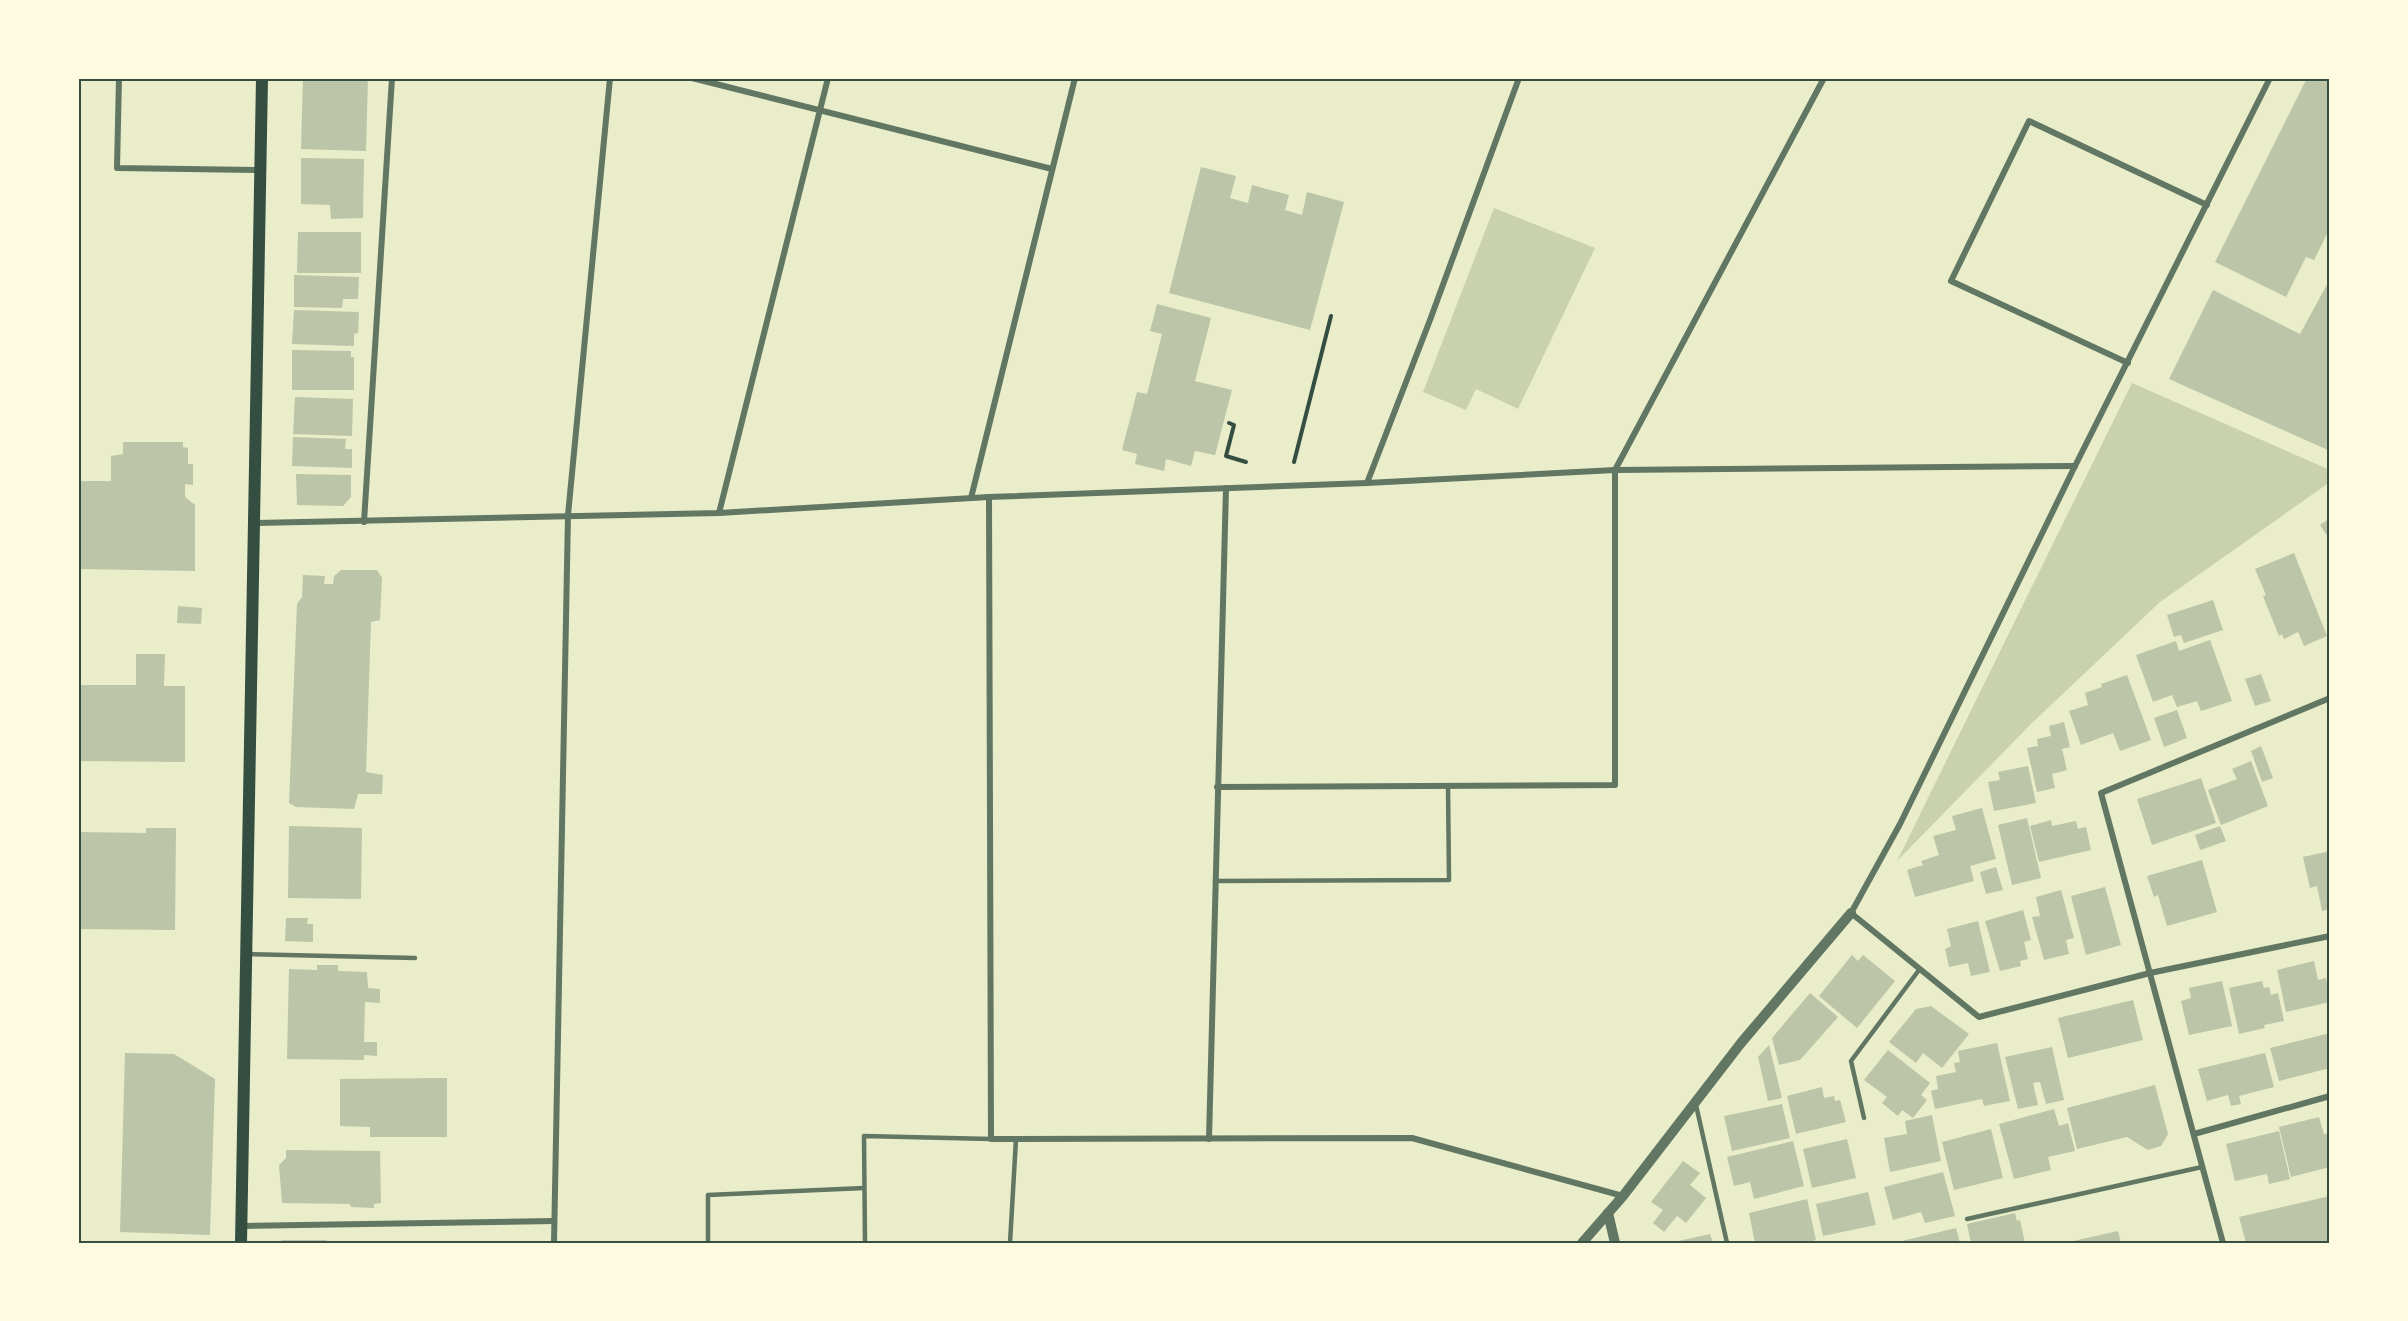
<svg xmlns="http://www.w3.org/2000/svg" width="2408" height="1321" font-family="'Fira Sans',sans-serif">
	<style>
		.green { fill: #cad2ad }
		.building { fill: #bcc5a7 }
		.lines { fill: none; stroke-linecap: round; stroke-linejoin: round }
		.path { stroke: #344e41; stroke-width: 4 }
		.service { stroke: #617663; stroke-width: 4.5 }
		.minor { stroke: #617663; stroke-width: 6 }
		.tertiary { stroke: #617663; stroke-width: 10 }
		.secondary { stroke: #344e41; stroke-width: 12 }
		.neatline { fill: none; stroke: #344e41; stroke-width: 2 }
	</style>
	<rect width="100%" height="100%" fill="#e9edc9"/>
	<g class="green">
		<path d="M1494,208L1595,248L1518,409L1476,389L1466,410L1423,392Z"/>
		<path d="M2132,383L2330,470V482L2160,602L2031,724L1897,861Z"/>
	</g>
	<g class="building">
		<path d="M303,78H368L366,151L301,149Z"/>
		<path d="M2307,78H2330V228L2314,260L2306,257L2286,297L2215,262Z"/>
		<path d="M301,158L364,159L363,218L331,219L330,205L301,204Z"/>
		<path d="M1201,167L1236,176L1230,198L1248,203L1252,185L1289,195L1285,210L1302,215L1307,192L1344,202L1310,330L1169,293Z"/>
		<path d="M298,232H361V273H297Z"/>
		<path d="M294,275L359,277L358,299H343L342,308L294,307Z"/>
		<path d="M2330,279V451L2169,379L2213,290L2300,334Z"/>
		<path d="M1157,304L1211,318L1195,381L1232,390L1215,455L1195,451L1191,466L1166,459L1164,471L1135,464L1137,454L1122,450L1137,392L1147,394L1162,334L1150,331Z"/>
		<path d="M294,310L359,312L358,333L354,334V346L292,344Z"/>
		<path d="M292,350L351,351V357H354V390H292Z"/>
		<path d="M295,397L353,399L352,436L293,434Z"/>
		<path d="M293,437L346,439L345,449H352V468L292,466Z"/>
		<path d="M123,442H183V447L188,448V464H193V485L185,484V497L195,505V571L78,569V481H111V456L123,454Z"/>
		<path d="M296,474L351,475V497L343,506L297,505Z"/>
		<path d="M2330,518V540L2320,525Z"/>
		<path d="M2294,553L2327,636L2304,646L2298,632L2284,639L2282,634L2279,636L2263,596L2266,595L2255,569Z"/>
		<path d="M341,570H377L382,578L380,620L371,622L366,772L383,775L382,794H358L354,809L296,807L289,803L297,604L302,597L303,575L325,576L324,584H333L334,576Z"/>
		<path d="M2213,600L2223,630L2184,643L2181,635L2174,637L2167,615Z"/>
		<path d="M178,606L202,608L201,624L177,623Z"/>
		<path d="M2210,640L2232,701L2201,711L2197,701L2177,707L2172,695L2153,702L2136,655L2176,641L2179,651Z"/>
		<path d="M136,654H165L164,686H185V762L78,761V685H136Z"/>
		<path d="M2261,674L2271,701L2255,706L2245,679Z"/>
		<path d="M2127,675L2151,740L2120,751L2113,733L2081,745L2069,711L2088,705L2085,693L2102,687L2101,684Z"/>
		<path d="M2177,710L2187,738L2164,747L2154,718Z"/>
		<path d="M2064,722L2070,747L2062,749L2067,770L2052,774L2055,788L2037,792L2027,748L2038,746L2037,739L2051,736L2049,726Z"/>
		<path d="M2261,746L2273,778L2262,782L2251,751Z"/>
		<path d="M2251,761L2268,806L2221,825L2208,790L2237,779L2232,769Z"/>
		<path d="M2028,766L2036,803L1994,811L1988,782L2000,780L1998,772Z"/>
		<path d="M2201,778L2216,823L2152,845L2137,799Z"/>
		<path d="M1982,808L1996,859L1970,866L1974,881L1915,897L1907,870L1923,865L1921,861L1939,855L1933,836L1956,830L1952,816Z"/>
		<path d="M2027,818L2041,878L2012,885L1998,825Z"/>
		<path d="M2051,820L2052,826L2076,821L2078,829L2086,827L2091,850L2039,862L2030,826Z"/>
		<path d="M289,826L362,828L361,899L288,898Z"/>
		<path d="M2220,826L2226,841L2200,850L2195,835Z"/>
		<path d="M146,828H176L175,930L78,929V832L146,833Z"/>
		<path d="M2330,851V909L2322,911L2317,886L2310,888L2303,857Z"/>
		<path d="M2202,860L2217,912L2167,926L2158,895L2154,897L2147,876Z"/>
		<path d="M1996,867L2003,890L1986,894L1980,872Z"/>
		<path d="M2105,887L2121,945L2086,955L2071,896Z"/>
		<path d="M2061,890L2074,938L2066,940L2069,954L2044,960L2032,917L2040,916L2036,897Z"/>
		<path d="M2023,910L2031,940L2024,942L2028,959L2020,961L2021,966L2000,971L1985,921Z"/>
		<path d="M286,918H308L307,924H313V942L285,941Z"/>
		<path d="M1978,921L1990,972L1971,976L1968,963L1949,967L1945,949L1951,946L1947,929Z"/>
		<path d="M1852,955L1858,961L1863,955L1895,981L1857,1028L1819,996Z"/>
		<path d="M2314,961L2318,980L2326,978L2330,1002L2286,1012L2277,970Z"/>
		<path d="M317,965H338V971L367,972L368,988L380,989V1003L365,1002L364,1042H377V1056L364,1055V1060L287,1059L289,969L317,970Z"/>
		<path d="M2222,981L2232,1026L2189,1035L2181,1001L2191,998L2189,988Z"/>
		<path d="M2262,981L2264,988L2269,987L2271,995L2278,993L2284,1021L2264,1025L2265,1028L2239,1034L2229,988Z"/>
		<path d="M1810,993L1838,1017L1800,1060L1779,1065L1772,1038Z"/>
		<path d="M2133,1000L2143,1040L2068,1058L2058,1018Z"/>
		<path d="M1931,1006L1969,1034L1942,1068L1923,1053L1916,1063L1889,1042L1916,1009Z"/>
		<path d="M2330,1033V1068L2279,1081L2270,1048Z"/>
		<path d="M1997,1043L2010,1101L1984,1106L1982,1099L1935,1109L1931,1091L1938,1089L1936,1076L1956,1072L1954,1063L1960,1062L1958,1051Z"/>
		<path d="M1769,1045L1782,1098L1768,1101L1758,1057Z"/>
		<path d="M2052,1047L2064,1100L2046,1104L2040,1082L2033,1083L2038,1105L2018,1109L2005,1057Z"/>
		<path d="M1888,1050L1930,1083L1921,1095L1927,1100L1913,1118L1902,1110L1898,1116L1882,1103L1887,1097L1864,1080Z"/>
		<path d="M125,1053L174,1054L215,1079L210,1235L120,1232Z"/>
		<path d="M2265,1053L2274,1087L2239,1096L2241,1104L2231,1106L2228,1095L2207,1101L2198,1069Z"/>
		<path d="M447,1078V1137H370V1127L340,1126V1079Z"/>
		<path d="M2155,1085L2168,1134L2161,1146L2148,1150L2127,1137L2077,1149L2067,1108Z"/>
		<path d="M1822,1087L1824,1098L1834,1096L1835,1101L1840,1100L1846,1122L1796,1134L1787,1096Z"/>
		<path d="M1782,1104L1790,1138L1732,1151L1724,1116Z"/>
		<path d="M2054,1109L2059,1126L2068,1123L2075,1151L2048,1157L2051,1170L2014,1179L1999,1124Z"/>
		<path d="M1932,1115L1941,1161L1890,1172L1884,1138L1907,1134L1905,1121Z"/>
		<path d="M2319,1117L2324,1134L2330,1133V1167L2291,1177L2279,1127Z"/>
		<path d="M1991,1129L2003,1178L1954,1190L1942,1142Z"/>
		<path d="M2279,1131L2290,1179L2269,1184L2267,1174L2235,1181L2226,1144Z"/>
		<path d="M1847,1139L1856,1178L1812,1188L1803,1149Z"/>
		<path d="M1793,1141L1804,1186L1754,1199L1750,1182L1734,1186L1727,1157Z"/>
		<path d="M286,1150L380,1151L381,1203L374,1204V1208L351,1207L350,1204L282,1203L279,1165L286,1158Z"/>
		<path d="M1683,1161L1700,1173L1690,1185L1706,1198L1686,1223L1677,1216L1664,1232L1653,1223L1663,1210L1651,1202Z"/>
		<path d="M1943,1172L1955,1216L1925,1223L1921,1212L1893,1220L1884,1187Z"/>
		<path d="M1868,1192L1876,1225L1823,1236L1816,1204Z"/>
		<path d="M2330,1196V1243H2246L2239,1217Z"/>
		<path d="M1807,1199L1816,1240L1805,1243H1755L1749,1213Z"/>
		<path d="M2015,1213L2017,1221L2020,1220L2025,1243H1971L1967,1224Z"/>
		<path d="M1956,1228L1960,1243H1903L1902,1241Z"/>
		<path d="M2118,1231L2121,1243H2069V1242Z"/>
		<path d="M1710,1234L1713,1243H1674V1242Z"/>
		<path d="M282,1240H327V1243H276Z"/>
	</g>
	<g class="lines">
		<g class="path">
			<path d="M1229,423L1234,425L1226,456L1246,462"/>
			<path d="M1294,462L1331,316"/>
		</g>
		<g class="service">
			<path d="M1215,881L1449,880L1448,786"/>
			<path d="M247,954L415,958"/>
			<path d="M1696,1105L1727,1243"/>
			<path d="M1864,1118L1851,1061L1919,970"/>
			<path d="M1967,1219L2202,1167"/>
			<path d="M708,1243V1195L864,1188"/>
			<path d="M865,1243L864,1136L991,1139"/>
			<path d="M1010,1243L1016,1139"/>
		</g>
		<g class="minor">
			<path d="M119,78L117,168L260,170"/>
			<path d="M692,78L1052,169"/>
			<path d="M2270,78L2075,466L1900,824L1851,913L1979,1017L2150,973L2330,936"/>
			<path d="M2128,363L1951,281L2029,121L2207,205"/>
			<path d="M1367,483L1430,320L1519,78"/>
			<path d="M989,497L991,1139L1412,1138L1623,1196"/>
			<path d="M971,498L1075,78"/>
			<path d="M719,513L828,78"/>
			<path d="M364,522L392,78"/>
			<path d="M256,523L719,513L989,497L1367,483L1615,470L2075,466"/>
			<path d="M1217,787L1615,785V470L1824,78"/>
			<path d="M2194,1134L2330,1096"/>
			<path d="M1209,1139L1226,488"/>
			<path d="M241,1226L554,1221"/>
			<path d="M554,1243L568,515L610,78"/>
			<path d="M2223,1243L2101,793L2330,698"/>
		</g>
		<g class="tertiary">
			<path d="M1608,1213L1615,1243"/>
			<path d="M1582,1243L1623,1196L1741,1043L1851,913"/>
		</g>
		<path class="secondary" d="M241,1243L262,78"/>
	</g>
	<rect width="2408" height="1321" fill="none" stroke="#fefae0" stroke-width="159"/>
	<rect x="80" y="80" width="2248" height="1162" class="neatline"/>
</svg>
